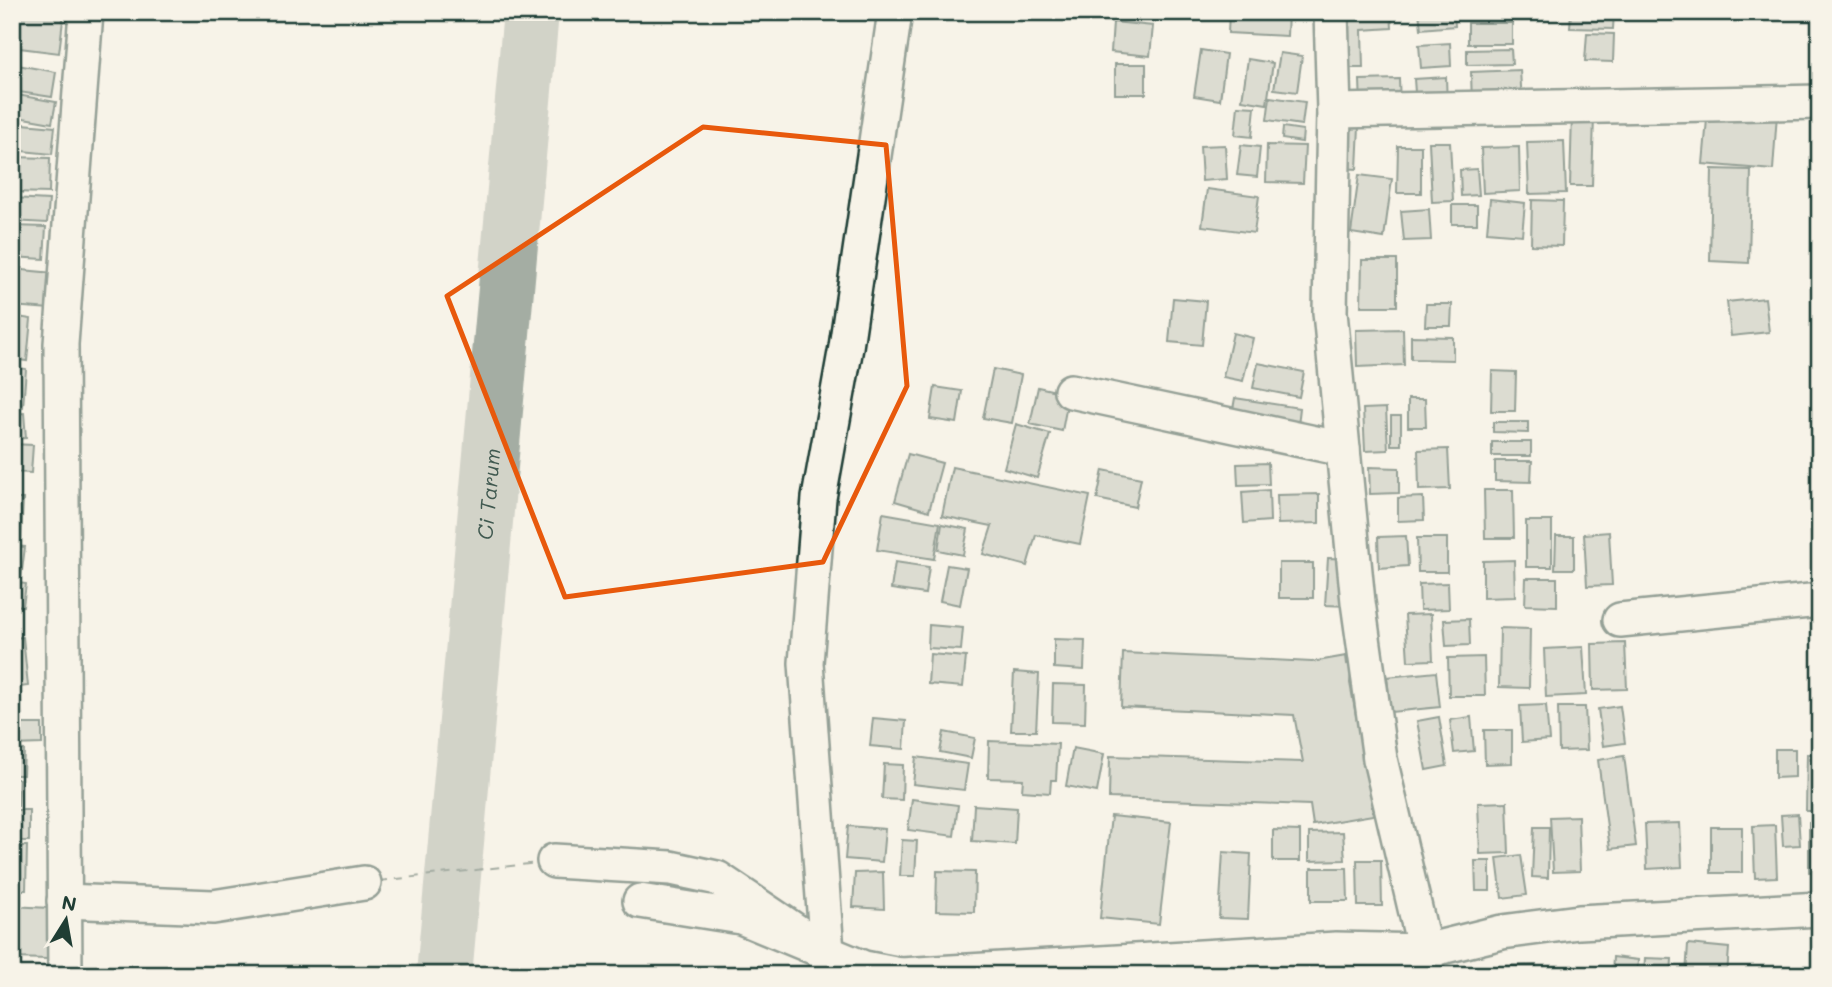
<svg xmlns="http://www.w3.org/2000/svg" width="1832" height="987" font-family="Mali,sans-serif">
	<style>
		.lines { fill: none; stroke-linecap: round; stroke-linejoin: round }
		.river { stroke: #a4ada3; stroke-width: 56 }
		.ferry { stroke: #405950; stroke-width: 2; stroke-dasharray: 9 7; stroke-linecap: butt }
		.building { fill: #bbc1b6; stroke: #1f3d34; stroke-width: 2 }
		.street-casing { stroke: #1f3d34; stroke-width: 38 }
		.street { stroke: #f7f3e8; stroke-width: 33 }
		.marked { fill: none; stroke: #e8590c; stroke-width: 5; stroke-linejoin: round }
		.labels { text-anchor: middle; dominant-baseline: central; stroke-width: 5; stroke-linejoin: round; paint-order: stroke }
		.water-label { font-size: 21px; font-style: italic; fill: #405950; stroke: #f7f3e8 }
	</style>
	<rect width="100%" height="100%" fill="#f7f3e8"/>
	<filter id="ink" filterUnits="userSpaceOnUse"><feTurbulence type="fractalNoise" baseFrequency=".0143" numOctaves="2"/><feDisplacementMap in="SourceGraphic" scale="14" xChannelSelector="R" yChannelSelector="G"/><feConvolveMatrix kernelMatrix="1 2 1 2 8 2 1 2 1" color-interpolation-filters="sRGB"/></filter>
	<g filter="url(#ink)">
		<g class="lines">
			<path class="river" id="s1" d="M444,975L531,12"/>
			<path class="ferry" d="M379,881L537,863"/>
		</g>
		<g class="building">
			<path d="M12,12H64L59,53L12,47Z"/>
			<path d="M1104,12H1151L1150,19Z"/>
			<path d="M1229,12H1288L1287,36L1228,33Z"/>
			<path d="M1341,12H1391L1392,28L1362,30L1363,68H1342Z"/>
			<path d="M1419,12H1454L1455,26L1421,29Z"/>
			<path d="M1465,12H1524V19L1465,18Z"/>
			<path d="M1571,12H1614L1613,29L1570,28Z"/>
			<path d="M1113,22L1153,26L1150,56L1111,52Z"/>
			<rect x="1468" y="23" width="44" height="21"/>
			<path d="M1587,33L1614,34L1613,62L1585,61Z"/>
			<path d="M1450,43L1451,66L1421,68L1419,45Z"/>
			<path d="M1511,49L1512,64L1467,65V50Z"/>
			<path d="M1201,50L1226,54L1220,100L1194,96Z"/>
			<path d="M1280,53L1302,56L1297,92L1274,89Z"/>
			<path d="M1248,59L1273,63L1267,104L1242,100Z"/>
			<path d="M12,64L56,72L52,97L12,91Z"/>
			<rect x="1115" y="64" width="31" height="30"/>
			<path d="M1520,70L1522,103L1472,105L1471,72Z"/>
			<path d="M1446,77L1447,105L1416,106L1414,79Z"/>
			<path d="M1399,79L1400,105L1361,106L1360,80Z"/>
			<path d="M12,94L56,102L52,123L12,116Z"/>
			<path d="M1270,97L1305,102L1302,125L1267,120Z"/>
			<path d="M1238,106L1255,107L1252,137L1235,135Z"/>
			<path d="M1708,108L1777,114L1773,170L1703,164Z"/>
			<path d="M1572,115L1594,116L1592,186H1570Z"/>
			<path d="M12,123L55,127L52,154L12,150Z"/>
			<path d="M1345,126H1359L1357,169L1342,168Z"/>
			<path d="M1283,127L1303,130L1302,142L1282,139Z"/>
			<path d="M1564,141L1566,193L1529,194L1527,142Z"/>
			<path d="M1429,142H1450L1453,201L1432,202Z"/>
			<path d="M1225,145L1227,179L1202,181L1200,146Z"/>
			<path d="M1241,145L1260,147L1257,177L1237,175Z"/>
			<path d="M1267,145L1305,146L1303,183L1266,182Z"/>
			<path d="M1398,146H1421V193H1397Z"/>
			<path d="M1519,147L1520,191L1483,193L1481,148Z"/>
			<path d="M12,157L50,158L49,193L12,192Z"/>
			<path d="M1477,169L1479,195L1461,196L1460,170Z"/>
			<path d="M1712,169L1751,170L1749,263L1710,261Z"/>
			<path d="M1359,175L1392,179L1384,238L1351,233Z"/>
			<path d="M1207,189L1259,196L1254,233L1202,226Z"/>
			<path d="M12,198L49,200L47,223L12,221Z"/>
			<path d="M1490,199L1525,203L1522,235L1487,232Z"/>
			<path d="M1532,200L1563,201L1562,246L1531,245Z"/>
			<rect x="1452" y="205" width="25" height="19"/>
			<path d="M1429,209L1431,240L1404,241L1401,211Z"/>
			<path d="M12,226L46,227L44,259L12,257Z"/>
			<path d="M1362,260H1397V306H1361Z"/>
			<path d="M12,269L53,273L50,309L12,306Z"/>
			<path d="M1173,298L1206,301L1202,345L1169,342Z"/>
			<path d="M1765,298L1769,332L1731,336L1727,302Z"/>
			<path d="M1426,304H1452L1451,326H1425Z"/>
			<path d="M12,316L31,319L27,361L12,359Z"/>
			<path d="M1403,329L1404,365L1357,367L1356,330Z"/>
			<path d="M1233,333L1253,338L1243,381L1223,377Z"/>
			<path d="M1411,336L1453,337V360L1411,359Z"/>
			<path d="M1258,363L1304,372L1299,397L1253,388Z"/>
			<path d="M12,367L26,369L23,407L12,406Z"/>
			<path d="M993,369L1021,375L1012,423L983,418Z"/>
			<path d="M1492,371L1516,372L1515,411H1491Z"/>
			<path d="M935,387L962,391L957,423L930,419Z"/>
			<path d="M1038,387L1069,394L1062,431L1030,424Z"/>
			<path d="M1235,398L1300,408L1298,425L1232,415Z"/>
			<path d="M1408,399H1425L1426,427H1408Z"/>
			<path d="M1386,408L1388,450L1365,451L1363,409Z"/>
			<path d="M24,413L26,438L12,439V414Z"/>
			<rect x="1391" y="416" width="10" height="29"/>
			<path d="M1493,422H1528V433L1493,432Z"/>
			<path d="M1016,424L1050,434L1037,478L1004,468Z"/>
			<rect x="1492" y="442" width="39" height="14"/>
			<path d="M12,444L33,445L31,473L12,472Z"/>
			<path d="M1448,449L1450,489L1419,490L1418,450Z"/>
			<path d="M908,454L942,463L929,511L895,501Z"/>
			<path d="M1495,461H1532L1531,482L1495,481Z"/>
			<path d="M1268,463L1269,484L1238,485L1237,464Z"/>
			<path d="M952,467L1090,496L1080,544L1036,535L1027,566L983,554L992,526L942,516Z"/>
			<path d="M1369,467L1399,468V493L1370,494Z"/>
			<path d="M1103,470L1141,478L1135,507L1097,499Z"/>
			<path d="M1269,490L1270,521L1244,523L1242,492Z"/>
			<path d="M1484,490H1513L1514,538H1485Z"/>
			<path d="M1319,494V523L1278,524L1277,495Z"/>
			<path d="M1423,497L1424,520L1398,521V498Z"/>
			<path d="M12,499H23L21,539L12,538Z"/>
			<path d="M883,513L940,523L934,559L877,550Z"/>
			<rect x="1526" y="521" width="26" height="46"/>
			<path d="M942,524L968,529L963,555L938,550Z"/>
			<path d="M1609,532L1612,585L1587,586L1584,534Z"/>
			<path d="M1406,536L1408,566L1379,568L1378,537Z"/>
			<path d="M1556,536H1574V569H1555Z"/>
			<path d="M1417,538H1447V572H1418Z"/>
			<path d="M12,546L25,547L21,578L12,577Z"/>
			<path d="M1328,558L1352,559L1349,606L1325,605Z"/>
			<path d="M1514,560L1515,597L1483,598V561Z"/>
			<path d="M895,562L929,567L925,594L891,589Z"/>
			<rect x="1279" y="563" width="34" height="35"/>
			<path d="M947,565L967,568L960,605L940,601Z"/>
			<path d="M1526,578H1557V606L1525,605Z"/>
			<path d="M12,582L26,584L23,606L12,605Z"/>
			<path d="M1448,583L1449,609L1420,610L1419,584Z"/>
			<path d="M1431,614L1433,660L1408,661L1405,615Z"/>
			<path d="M1469,619L1470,645L1446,646L1444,620Z"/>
			<path d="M929,625L963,628L961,650L928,648Z"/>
			<path d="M1500,628L1530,629L1529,688L1499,687Z"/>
			<path d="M23,637L28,686L12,688V638Z"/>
			<path d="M1054,639L1085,640L1084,670L1054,668Z"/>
			<path d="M1625,643L1627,689L1593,690L1592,644Z"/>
			<path d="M1583,647L1586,695L1546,697L1544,649Z"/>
			<path d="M1123,653L1312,662L1346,656L1347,664L1352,663L1350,683L1365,764L1376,807H1372L1373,815L1313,825L1310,805L1109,798L1110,756L1303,762L1294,715L1121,707Z"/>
			<path d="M930,654L966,657L963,687L928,684Z"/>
			<path d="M1484,657L1485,696H1449L1448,658Z"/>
			<path d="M1014,672L1039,674L1036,731H1011Z"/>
			<path d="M1436,672L1440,707L1391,712L1387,677Z"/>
			<path d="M1053,684L1086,685L1085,723L1052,722Z"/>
			<path d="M12,694H19L22,719L12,720Z"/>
			<path d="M1546,705L1549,740L1522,742L1520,706Z"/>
			<path d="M1620,706L1625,743L1603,746L1598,709Z"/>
			<path d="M1558,707H1585L1587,750L1559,751Z"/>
			<path d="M1439,717L1447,766L1426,770L1417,721Z"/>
			<path d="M1471,717L1474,751L1454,753L1450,720Z"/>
			<path d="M873,718L906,721L904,749L870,746Z"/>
			<path d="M12,724H42V744L12,745Z"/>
			<path d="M1484,730H1512V763L1485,764Z"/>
			<path d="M944,732L975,738L971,758L940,752Z"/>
			<path d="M989,741L1058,744L1056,780H1051L1050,793L1022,791L1023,779L988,778Z"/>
			<path d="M1073,748L1104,754L1097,792L1066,786Z"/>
			<path d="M12,749L24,750L23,775H12Z"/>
			<path d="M1775,749H1795V777L1775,778Z"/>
			<path d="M1807,754H1820V811H1806Z"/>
			<path d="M1624,756L1636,846L1610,849L1598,760Z"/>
			<path d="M916,757L968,764L964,790L913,784Z"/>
			<path d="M884,764L903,765L902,800L882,799Z"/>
			<path d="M12,779H19L18,806H12Z"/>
			<path d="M912,799L958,805L954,836L908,830Z"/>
			<path d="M1507,802L1509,853L1480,854L1478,803Z"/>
			<path d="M974,805L1017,808L1015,844L972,841Z"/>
			<rect x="12" y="810" width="17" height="31"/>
			<path d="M1798,814L1800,845L1783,846L1781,815Z"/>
			<path d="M1111,816L1171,822L1159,924L1100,918Z"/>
			<path d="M1578,816L1580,871L1553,872L1550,817Z"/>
			<path d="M1809,822H1820V871L1809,872Z"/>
			<path d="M1680,823L1682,867L1647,869L1645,824Z"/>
			<path d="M1775,825L1777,877L1755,878L1753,826Z"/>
			<path d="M848,826L885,829L882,862L845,859Z"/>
			<path d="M1534,827H1549L1548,878L1532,877Z"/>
			<rect x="1711" y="827" width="31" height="46"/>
			<path d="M1273,830L1300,831V861H1273Z"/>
			<path d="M1343,832L1345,860L1309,861V833Z"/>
			<path d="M902,840L917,841L915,876H900Z"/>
			<path d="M12,846H27L26,890H12Z"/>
			<path d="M1223,852L1251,854L1248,919L1219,918Z"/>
			<path d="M1521,855L1527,895L1502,898L1497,858Z"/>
			<path d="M1357,860H1381L1382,906H1358Z"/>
			<path d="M1475,861H1490V891H1476Z"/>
			<path d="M1311,868H1347L1348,901H1311Z"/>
			<path d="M937,871L975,872L974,912L936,911Z"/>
			<path d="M883,872L884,909L853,907L855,873Z"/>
			<path d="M12,906L49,908L47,959L12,958Z"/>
			<path d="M1688,944L1729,948L1727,975H1686Z"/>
			<path d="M1613,957L1638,960L1637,975H1612Z"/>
			<path d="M1645,958L1672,959L1671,975H1644Z"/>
			<path d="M1536,965V975H1506V966Z"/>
			<path d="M1280,966L1316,973V975H1278Z"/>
		</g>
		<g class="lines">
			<g class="street-casing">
				<g id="street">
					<path d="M1331,12L1334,111L1330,312L1343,449L1358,602L1380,759L1425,951L1427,975"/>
					<path d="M1334,111L1820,102"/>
					<path d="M1071,391L1343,449"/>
					<path d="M1620,620L1820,600"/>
					<path d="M554,861L671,868L717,878L827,952"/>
					<path d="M64,901L213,907L364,883"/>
					<path d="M640,901L741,917L864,968L900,975"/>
					<path d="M65,975L61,344L86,12"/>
					<path d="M826,975L827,952L806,663L819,498L846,347L895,12"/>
					<path d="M901,975L1336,949L1425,951L1502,932L1579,922L1820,909"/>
				</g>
			</g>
			<use href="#street" class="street"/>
		</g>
	</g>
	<path d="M0 0H1832V987H0ZM703,127L886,145L907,386L823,562L565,597L447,296Z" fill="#f7f3e8" fill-opacity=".55" fill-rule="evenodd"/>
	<path class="marked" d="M703,127L886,145L907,386L823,562L565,597L447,296Z"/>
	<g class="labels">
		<g class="water-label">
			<text stroke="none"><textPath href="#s1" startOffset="483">Ci Tarum</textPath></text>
		</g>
	</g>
	<rect width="1832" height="987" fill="none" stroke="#f7f3e8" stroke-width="42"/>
	<rect x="21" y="21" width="1790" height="945" fill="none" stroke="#1f3d34" stroke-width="2.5" filter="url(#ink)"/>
	<g transform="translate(66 920) rotate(11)" stroke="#f7f3e8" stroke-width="5" paint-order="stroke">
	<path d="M0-5L12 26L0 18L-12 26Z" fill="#1f3d34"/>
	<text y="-10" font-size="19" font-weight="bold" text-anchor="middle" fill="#1f3d34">N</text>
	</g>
</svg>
